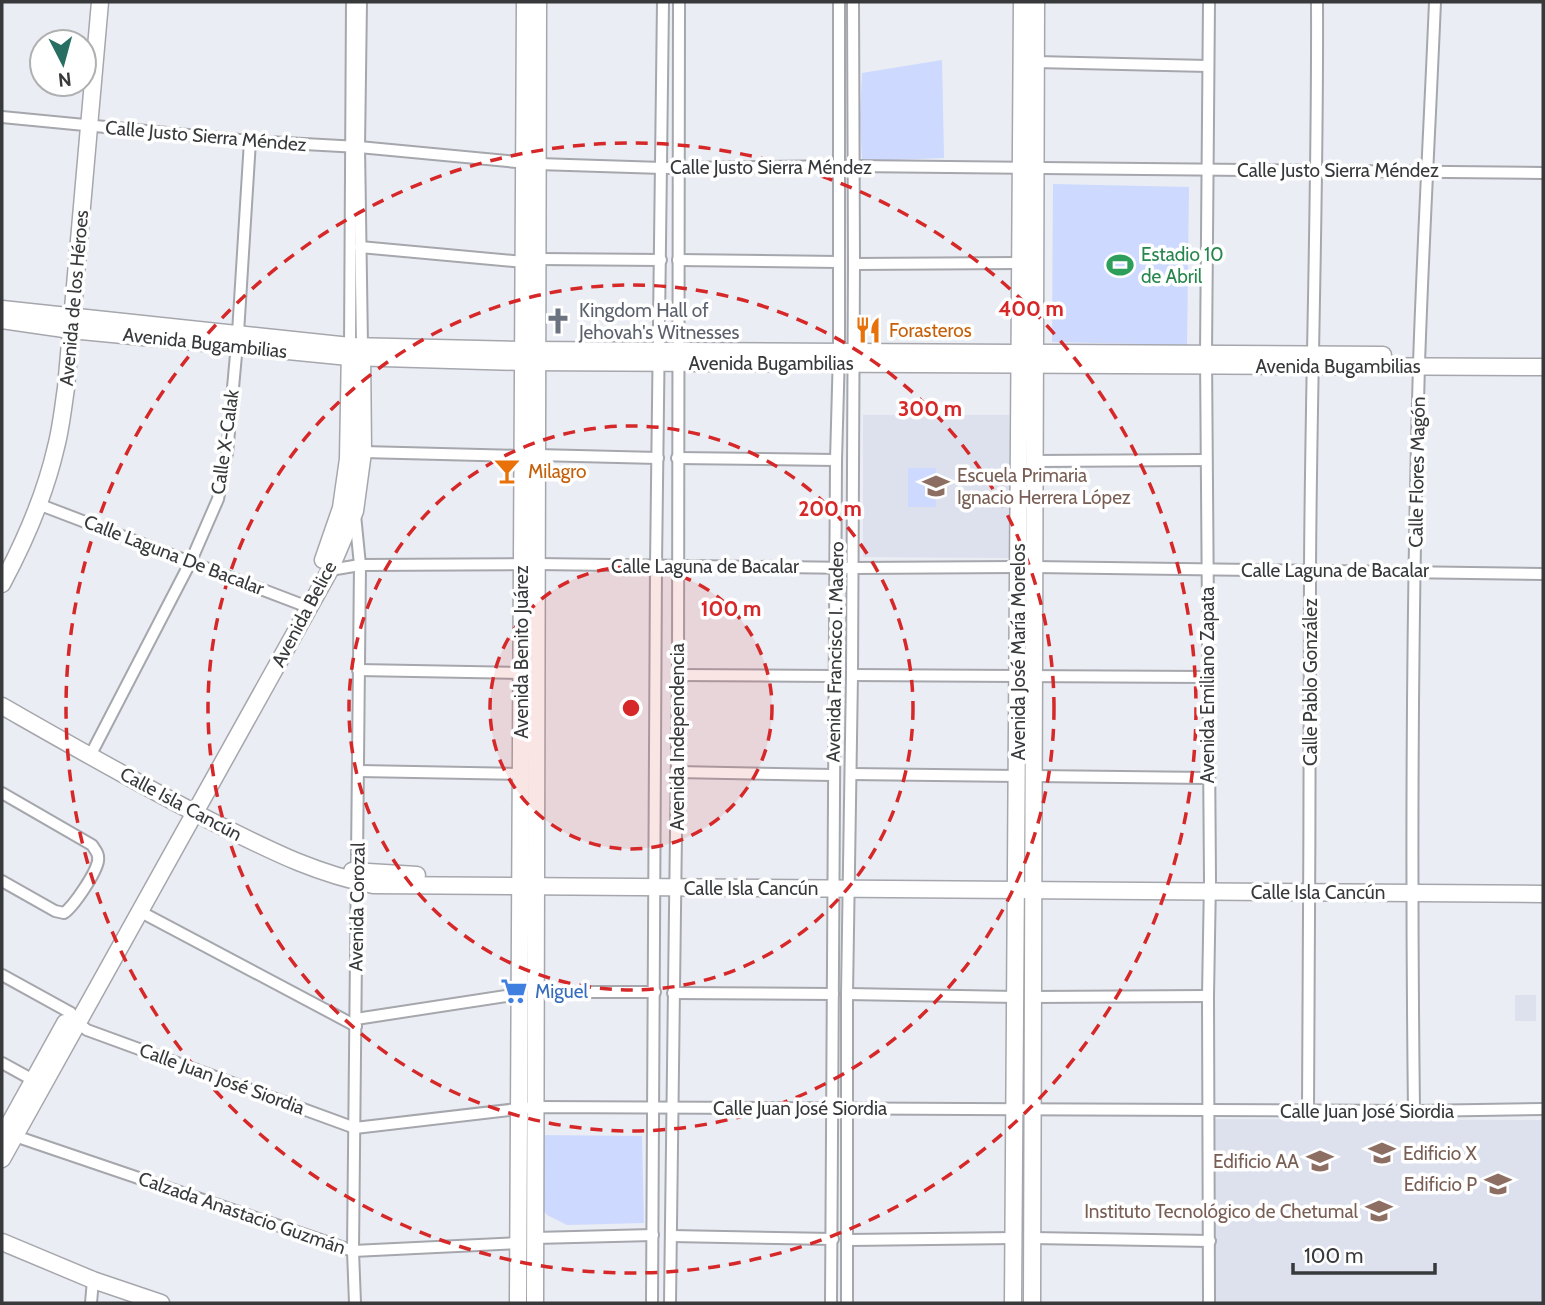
<svg xmlns="http://www.w3.org/2000/svg" width="1545" height="1305" font-family="Cabin,sans-serif">
	<style>
		.built { fill: #dce1ed }
		.green { fill: #cdd9fe }
		.lines { fill: none; stroke-linecap: round; stroke-linejoin: round }
		.street-casing { stroke: #a5a7ad; stroke-width: 14 }
		.secondary-casing { stroke: #a5a7ad; stroke-width: 19 }
		.street { stroke: #fff; stroke-width: 10 }
		.secondary { stroke: #fff; stroke-width: 16 }
		.ring { fill: none; stroke: #d62828; stroke-width: 3.5; stroke-dasharray: 12 9 }
		.labels { text-anchor: middle; dominant-baseline: central; stroke-width: 7; stroke-linejoin: round; paint-order: stroke }
		.street-label { font-size: 19px; fill: #38393b; stroke: #fff }
		.leisure-label { font-size: 19px; fill: #27864d; stroke: #fff; text-anchor: start }
		.worship-label { font-size: 19px; fill: #5b616d; stroke: #fff; text-anchor: start }
		.food-label { font-size: 19px; fill: #c56008; stroke: #fff; text-anchor: start }
		.education-label { font-size: 19px; fill: #785e54; stroke: #fff; text-anchor: end }
		.shop-label { font-size: 19px; fill: #366cbe; stroke: #fff; text-anchor: start }
		.centre { fill: #d62828; stroke: #fff; stroke-width: 3.5 }
		.ring-label { font-size: 21px; text-anchor: middle; font-weight: bold; fill: #d62828; stroke: #fff; stroke-width: 7; stroke-linejoin: round; paint-order: stroke }
	</style>
	<rect width="100%" height="100%" fill="#eaedf3"/>
	<g class="built">
		<path d="M863,415H1009L1010,558L863,557Z"/>
		<rect x="1515" y="995" width="21" height="26"/>
		<path d="M1214,1119L1543,1120V1303H1216Z"/>
	</g>
	<g class="green">
		<path d="M942,60L944,158L862,161L860,118L862,73Z"/>
		<path d="M1053,184L1189,187L1187,345L1052,342Z"/>
		<rect x="908" y="468" width="28" height="39"/>
		<path d="M534,1135L642,1136L644,1223L567,1225L547,1215L533,1196Z"/>
	</g>
	<g class="lines">
		<g class="street-casing">
			<g id="street">
				<path d="M361,2L359,147L362,346"/>
				<path d="M1209,2L1206,354L1210,880L1208,996L1209,1303"/>
				<path d="M1036,62L1208,66"/>
				<path d="M2,117L250,141L359,147L538,164L662,168L854,166L1543,173"/>
				<path d="M360,247L524,262"/>
				<path d="M538,259L661,260"/>
				<path d="M678,260L838,262"/>
				<path d="M854,264L1020,263"/>
				<path d="M350,346L352,2"/>
				<path d="M363,452L523,456"/>
				<path d="M537,455L658,458"/>
				<path d="M677,458L836,460"/>
				<path d="M1035,461L1206,460"/>
				<path d="M38,504L308,607"/>
				<path d="M355,515L360,565L353,1251L355,1303"/>
				<path d="M330,570L360,565L537,564L852,568L1034,567L1543,574"/>
				<path d="M358,670L521,673"/>
				<path d="M678,675L834,676"/>
				<path d="M852,675L1207,677"/>
				<path d="M90,756L191,561L218,499L227,453L238,333L250,141"/>
				<path d="M359,771L521,774"/>
				<path d="M677,772L833,775"/>
				<path d="M851,774L1017,776"/>
				<path d="M1034,776L1208,778"/>
				<path d="M2,793L92,845C96,851 99,854 98,861C96,873 74,906 64,913L55,911L2,881"/>
				<path d="M141,912L356,1026"/>
				<path d="M2,975L71,1013L78,1023L87,1030L355,1128L535,1107L1414,1111L1543,1109"/>
				<path d="M536,992H655"/>
				<path d="M673,993L833,994"/>
				<path d="M847,994L1016,997"/>
				<path d="M1033,997L1208,996"/>
				<path d="M356,1019L519,994"/>
				<path d="M2,1063L33,1080"/>
				<path d="M1308,1111C1310,931 1309,750 1310,570C1311,381 1318,191 1317,2"/>
				<path d="M1414,1111C1411,862 1412,613 1419,364C1423,243 1430,122 1435,2"/>
				<path d="M15,1136L353,1251L518,1243"/>
				<path d="M671,1236L833,1239"/>
				<path d="M535,1238L653,1235"/>
				<path d="M1032,1238L1210,1241"/>
				<path d="M849,1240L1014,1238"/>
				<path d="M91,1303L93,1280"/>
				<path d="M652,1303L656,566L663,2"/>
				<path d="M670,1303L678,675L679,2"/>
				<path d="M831,1303L836,460L839,352V2"/>
				<path d="M847,1303V994L852,675L854,264L853,2"/>
			</g>
		</g>
		<g class="secondary-casing">
			<g id="secondary">
				<path d="M2,309L350,346L523,350L1383,355"/>
				<path d="M2,320L71,330L349,357L523,362L1543,367"/>
				<path d="M323,560L341,508L348,459L350,348"/>
				<path d="M2,584C25,541 45,495 56,447C61,428 63,408 66,388L100,2"/>
				<path d="M2,706C74,747 145,788 219,825C272,851 314,873 373,885L1543,894"/>
				<path d="M352,871L417,875"/>
				<path d="M2,1137L65,1023"/>
				<path d="M2,1159L330,570L355,511L363,452L362,350"/>
				<path d="M2,1242L93,1280L161,1303"/>
				<path d="M518,1303L525,2"/>
				<path d="M535,1303L538,2"/>
				<path d="M1013,1303L1022,2"/>
				<path d="M1032,1303L1036,2"/>
			</g>
		</g>
		<use href="#street" class="street"/>
		<use href="#secondary" class="secondary"/>
	</g>
	<circle cx="631" cy="708" r="141" fill="#d62828" fill-opacity=".12"/>
	<g class="ring">
		<circle cx="631" cy="708" r="141"/>
		<circle cx="631" cy="708" r="282"/>
		<circle cx="631" cy="708" r="423"/>
		<circle cx="631" cy="708" r="565"/>
	</g>
	<defs>
		<g id="stadium-bare" transform="scale(2.1)"><path d="M0-5a6.5 5 0 1 0 0 10a6.5 5 0 1 0 0-10ZM-3.5-1.8h7v3.6h-7Z" fill="#2e9e5b" stroke="#fff" stroke-width="2.5" paint-order="stroke"/></g>
		<g id="church-bare" transform="scale(2.1)"><path d="M-1.2-6h2.4v3.5h3.3v2.4h-3.3V6h-2.4V-.1h-3.3v-2.4h3.3Z" fill="#6b7280" stroke="#fff" stroke-width="2.5" paint-order="stroke"/></g>
		<g id="restaurant-bare" transform="scale(2.1)"><path d="M-5-6h1v4h1v-4h1v4h1v-4h1v5L-1.5 .5V6h-2V.5L-5-1ZM5-6V6H3V1.5H1.5Q1.5-4 5-6Z" fill="#e8710a" stroke="#fff" stroke-width="2.5" paint-order="stroke"/></g>
		<g id="bar-bare" transform="scale(2.1)"><path d="M-6-5H6L.8 .8V4.5H3.5V6h-7V4.5H-.8V.8Z" fill="#e8710a" stroke="#fff" stroke-width="2.5" paint-order="stroke"/></g>
		<g id="school-bare" transform="scale(2.1)"><path d="M0-5L7-2L0 1L-7-2ZM-4 1L0 2.5L4 1V4Q0 6-4 4Z" fill="#8d6e63" stroke="#fff" stroke-width="2.5" paint-order="stroke"/></g>
		<g id="supermarket-bare" transform="scale(2.1)"><path d="M-6-5.5h2.5l.6 2H6L4.5 2H-2.5L-4.4-4H-6ZM-1.5 3.2a1.3 1.3 0 1 0 .1 0ZM3 3.2a1.3 1.3 0 1 0 .1 0Z" fill="#3f7fe0" stroke="#fff" stroke-width="2.5" paint-order="stroke"/></g>
		<g id="university-bare" transform="scale(2.1)"><path d="M0-5L7-2L0 1L-7-2ZM-4 1L0 2.5L4 1V4Q0 6-4 4Z" fill="#8d6e63" stroke="#fff" stroke-width="2.5" paint-order="stroke"/></g>
	</defs>
	<g fill-rule="evenodd">
		<use href="#stadium-bare" x="1120" y="265"/>
		<use href="#church-bare" x="558" y="321"/>
		<use href="#restaurant-bare" x="868" y="330"/>
		<use href="#bar-bare" x="507" y="471"/>
		<use href="#school-bare" x="936" y="486"/>
		<use href="#supermarket-bare" x="514" y="991"/>
		<use href="#university-bare" x="1382" y="1153"/>
		<use href="#university-bare" x="1320" y="1161"/>
		<use href="#university-bare" x="1498" y="1184"/>
		<use href="#university-bare" x="1379" y="1211"/>
	</g>
	<g class="labels">
		<g class="street-label">
			<text transform="translate(206 136) rotate(5)">Calle Justo Sierra Méndez</text>
			<text x="771" y="167">Calle Justo Sierra Méndez</text>
			<text x="1338" y="170">Calle Justo Sierra Méndez</text>
			<text transform="translate(74 298) rotate(-85)">Avenida de los Héroes</text>
			<text transform="translate(205 343) rotate(6)">Avenida Bugambilias</text>
			<text x="771" y="363">Avenida Bugambilias</text>
			<text x="1338" y="366">Avenida Bugambilias</text>
			<text transform="translate(225 442) rotate(-82)">Calle X-Calak</text>
			<text transform="translate(1417 472) rotate(-89)">Calle Flores Magón</text>
			<text transform="translate(174 555) rotate(21)">Calle Laguna De Bacalar</text>
			<text x="705" y="566">Calle Laguna de Bacalar</text>
			<text x="1335" y="570">Calle Laguna de Bacalar</text>
			<text transform="translate(304 614) rotate(-62)">Avenida Belice</text>
			<text transform="translate(521 652) rotate(-90)">Avenida Benito Juárez</text>
			<text transform="translate(835 652) rotate(-89)">Avenida Francisco I. Madero</text>
			<text transform="translate(1018 652) rotate(-90)">Avenida José María Morelos</text>
			<text transform="translate(1310 682) rotate(-90)">Calle Pablo González</text>
			<text transform="translate(1207 685) rotate(-90)">Avenida Emiliano Zapata</text>
			<text transform="translate(677 737) rotate(-90)">Avenida Independencia</text>
			<text transform="translate(181 804) rotate(28)">Calle Isla Cancún</text>
			<text x="751" y="888">Calle Isla Cancún</text>
			<text x="1318" y="892">Calle Isla Cancún</text>
			<text transform="translate(357 907) rotate(-89)">Avenida Corozal</text>
			<text transform="translate(222 1079) rotate(20)">Calle Juan José Siordia</text>
			<text x="800" y="1108">Calle Juan José Siordia</text>
			<text x="1367" y="1111">Calle Juan José Siordia</text>
			<text transform="translate(242 1213) rotate(19)">Calzada Anastacio Guzmán</text>
		</g>
		<g class="leisure-label">
			<text x="1141" y="254">Estadio 10<tspan x="1141" dy="22">de Abril</tspan></text>
		</g>
		<g class="worship-label">
			<text x="579" y="310">Kingdom Hall of<tspan x="579" dy="22">Jehovah's Witnesses</tspan></text>
		</g>
		<g class="food-label">
			<text x="889" y="330">Forasteros</text>
			<text x="528" y="471">Milagro</text>
		</g>
		<g class="education-label">
			<text x="957" y="475" text-anchor="start">Escuela Primaria<tspan x="957" dy="22">Ignacio Herrera López</tspan></text>
			<text x="1403" y="1153" text-anchor="start">Edificio X</text>
			<text x="1299" y="1161">Edificio AA</text>
			<text x="1477" y="1184">Edificio P</text>
			<text x="1358" y="1211">Instituto Tecnológico de Chetumal</text>
		</g>
		<g class="shop-label">
			<text x="535" y="991">Miguel</text>
		</g>
	</g>
	<circle cx="631" cy="708" r="10" class="centre"/>
	<g class="ring-label">
		<text x="1031" y="316">400 m</text>
		<text x="930" y="416">300 m</text>
		<text x="830" y="516">200 m</text>
		<text x="731" y="616">100 m</text>
	</g>
	<rect width="1545" height="1305" fill="none" stroke="#38393b" stroke-width="7"/>
	<g transform="translate(63 63) rotate(174)"><circle r="33" fill="#ffffff" stroke="#afb0b1" stroke-width="2"/>
	<path d="M0-5L12 26L0 18L-12 26Z" fill="#276e63"/>
	<text y="-10" font-size="19" font-weight="bold" text-anchor="middle" fill="#38393b">N</text>
	</g>
	<path d="M1293 1263v10h142v-10" fill="none" stroke="#38393b" stroke-width="3.5"/>
	<text x="1304" y="1263" font-size="21" fill="#38393b" stroke="#ffffff" stroke-width="5" paint-order="stroke">100 m</text>
</svg>
